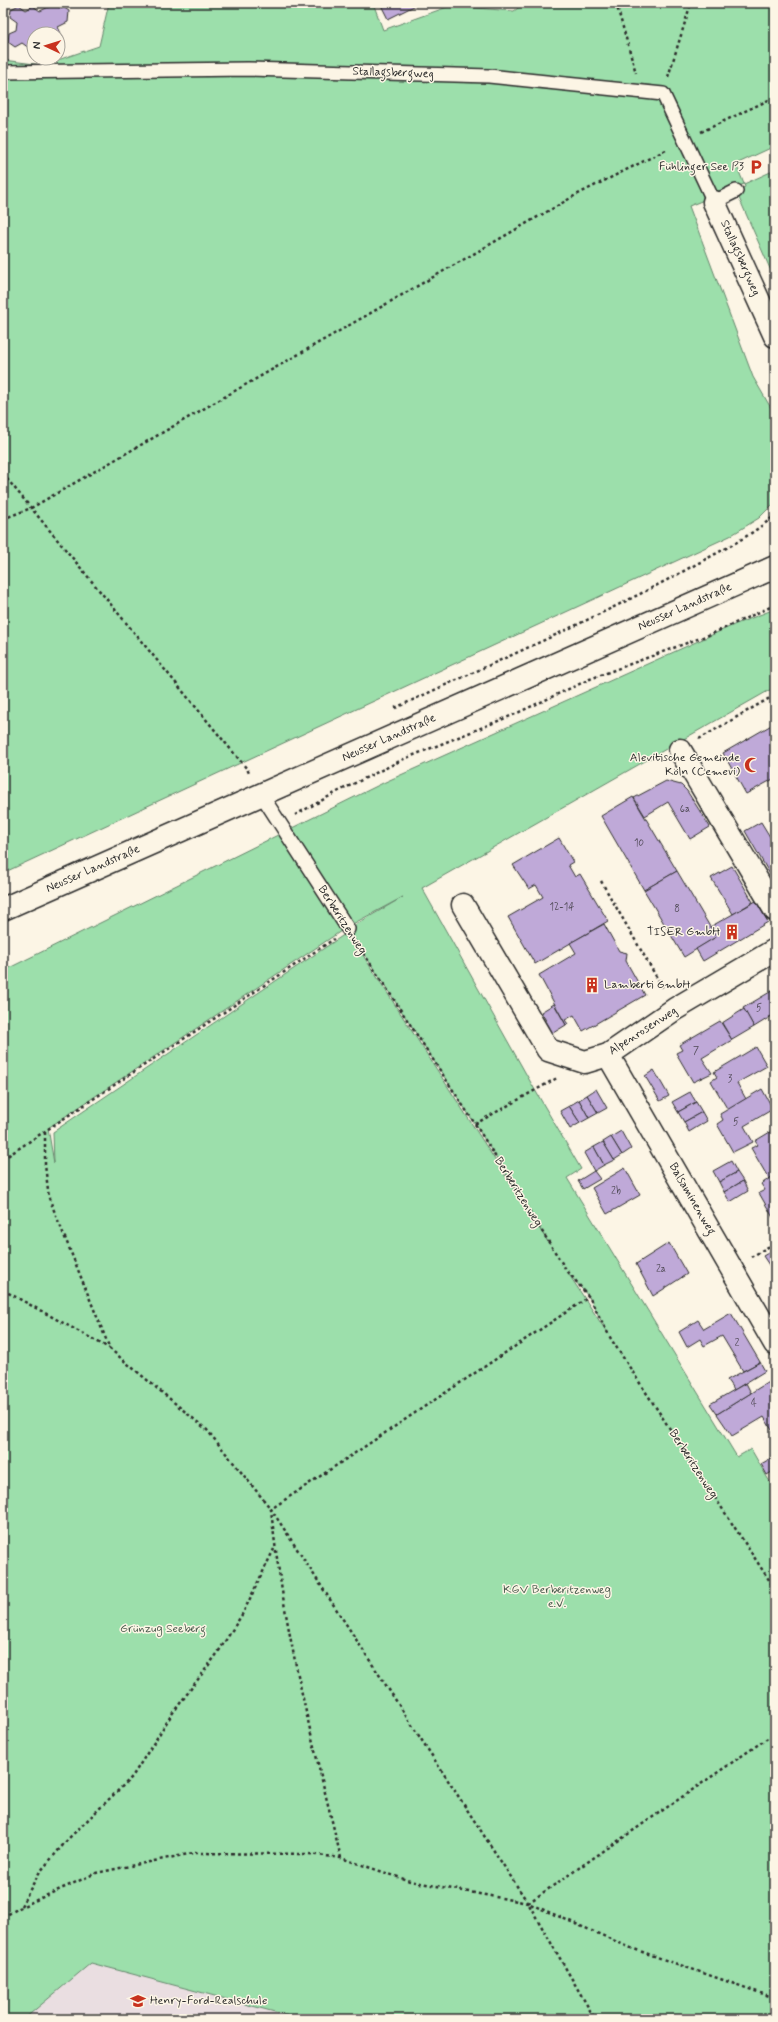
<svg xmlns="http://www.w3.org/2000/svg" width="778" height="2022" font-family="Mynerve,sans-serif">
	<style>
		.built { fill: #eadee1 }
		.green { fill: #9cdfab; stroke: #64856b; fill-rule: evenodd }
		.building { fill: #bfa9d8; stroke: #2b2b2b }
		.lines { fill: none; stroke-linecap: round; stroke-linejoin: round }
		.lane-casing { stroke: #2b2b2b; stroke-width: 16 }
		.street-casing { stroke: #2b2b2b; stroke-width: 25 }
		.secondary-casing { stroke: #2b2b2b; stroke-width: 25 }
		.path { stroke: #2b2b2b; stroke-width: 2.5; stroke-dasharray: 3 3; stroke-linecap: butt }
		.lane { stroke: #fcf5e5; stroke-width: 13 }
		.street { stroke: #fcf5e5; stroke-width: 22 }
		.secondary { stroke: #fcf5e5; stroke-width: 22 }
		.labels { text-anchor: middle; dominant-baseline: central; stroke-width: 3; stroke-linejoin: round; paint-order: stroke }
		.number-label { font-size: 10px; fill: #504a56 }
		.street-label { font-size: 12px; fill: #2b2b2b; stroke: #fcf5e5 }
		.poi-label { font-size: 12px; fill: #2b2b2b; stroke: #fcf5e5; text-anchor: end }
		.park-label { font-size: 12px; fill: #47584b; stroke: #fcf5e5 }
	</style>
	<rect width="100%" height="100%" fill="#fcf5e5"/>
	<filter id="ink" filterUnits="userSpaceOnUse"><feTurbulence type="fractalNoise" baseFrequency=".025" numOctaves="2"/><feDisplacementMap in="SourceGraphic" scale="8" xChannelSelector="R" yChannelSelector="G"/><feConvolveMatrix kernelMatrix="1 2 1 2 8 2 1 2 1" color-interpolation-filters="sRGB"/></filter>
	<g filter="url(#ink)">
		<path class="built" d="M91,1963L301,2019H24Z"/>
		<g class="green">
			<path d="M109,3H373L383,30L450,6L514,11L525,3H775V146L736,164L744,184L775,170V280L736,191L745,187L744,184L689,206L753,377L775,415V502L759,518L730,536L3,873V60L43,65L99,46Z"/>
			<path d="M775,609V687L422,888L535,1090L581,1169L567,1178L737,1457L751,1449L775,1491V2019H301L91,1963L24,2019H3V971L383,783L736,624ZM403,897L348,929L475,1124L550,1245L348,932L53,1132L54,1163L48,1128L347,927ZM568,1273L589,1297L608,1334Z"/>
		</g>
		<g class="building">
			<path d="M380,3H420L388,19Z"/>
			<path d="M55,4L62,9L63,7L69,11L68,22L58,27L64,40L58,43V34H34V46L29,48L22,43L15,47L8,42L9,33L16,30L17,22L10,17L11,9L19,5L26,10L33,6L40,11Z"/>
			<path d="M775,723V778L746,794L723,753Z"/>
			<path d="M666,781L681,785L687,791L710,827L690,839L668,802L645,816L634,798Z"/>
			<path d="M633,797L677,871L644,890L601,816Z"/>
			<path d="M761,822L775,845V883L745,831Z"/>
			<path d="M559,838L573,862L568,865L575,877L580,874L608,921L535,964L508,917L543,897L536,885L529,889L513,865Z"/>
			<path d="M732,866L753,902L733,914L711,878Z"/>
			<path d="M677,871L716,937L684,957L644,890Z"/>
			<path d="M756,901L768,922L703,961L696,949L716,937L710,927Z"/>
			<path d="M604,924L619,951L627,953L626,961L645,995L583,1031L574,1015L565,1020L568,1024L566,1025L539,975L576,953L570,943Z"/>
			<path d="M775,989V1014L754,1027L743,1008Z"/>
			<path d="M554,1004L566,1025L553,1033L541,1012Z"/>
			<path d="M744,1009L754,1027L732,1040L722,1023Z"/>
			<path d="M720,1021L732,1040L702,1058L712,1073L693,1082L676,1053L682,1050L679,1045Z"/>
			<path d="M756,1047L767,1066L737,1083L746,1099L728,1110L711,1081L717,1077L714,1072Z"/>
			<path d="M654,1070L669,1096L660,1101L645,1076Z"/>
			<path d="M596,1089L607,1108L598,1113L587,1095Z"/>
			<path d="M762,1089L773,1109L744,1126L753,1142L733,1152L717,1124L723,1120L720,1114Z"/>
			<path d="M690,1092L696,1102L678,1112L672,1102Z"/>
			<path d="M587,1095L598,1113L589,1118L579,1100Z"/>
			<path d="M579,1100L589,1118L580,1123L569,1106Z"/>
			<path d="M696,1102L702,1112L684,1122L678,1112Z"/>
			<path d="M569,1106L580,1123L570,1129L560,1111Z"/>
			<path d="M702,1112L707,1121L689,1132L684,1122Z"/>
			<path d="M775,1129V1175L769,1179L751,1148L758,1145L755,1141Z"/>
			<path d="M621,1131L631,1149L622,1155L611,1137Z"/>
			<path d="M611,1137L622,1155L614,1160L603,1142Z"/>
			<path d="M603,1142L614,1160L604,1165L594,1147Z"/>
			<path d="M594,1147L604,1165L594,1171L584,1153Z"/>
			<path d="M731,1161L737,1172L719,1182L713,1171Z"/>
			<path d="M625,1168L640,1195L607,1214L592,1188Z"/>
			<path d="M594,1171L600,1179L583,1189L578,1181Z"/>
			<path d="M737,1172L743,1181L724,1192L719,1182Z"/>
			<path d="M775,1175V1221L759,1193L765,1190L761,1184Z"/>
			<path d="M743,1181L748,1191L730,1202L724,1192Z"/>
			<path d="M669,1243L687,1274L653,1296L636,1264Z"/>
			<path d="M775,1249V1262L769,1265L763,1256Z"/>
			<path d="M775,1262V1274L774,1275L769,1265Z"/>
			<path d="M731,1313L760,1362L743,1371L722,1336L704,1346L700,1339L687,1347L679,1332L698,1320L704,1329Z"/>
			<path d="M760,1362L765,1371L734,1390L727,1380Z"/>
			<path d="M770,1381L775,1389V1435L764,1417L732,1436L717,1414Z"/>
			<path d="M746,1383L751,1393L717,1414L710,1404Z"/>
			<path d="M775,1456V1470L767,1475L761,1464Z"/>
		</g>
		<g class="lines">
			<g class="lane-casing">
				<g id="lane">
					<path d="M3,72L248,69L489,76L663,94L714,202L736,191"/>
					<path d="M261,794L348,929"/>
				</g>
			</g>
			<g class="street-casing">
				<g id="street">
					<path d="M714,202L775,336"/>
					<path d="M680,750L775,910"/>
					<path d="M463,905L548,1050L585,1062L608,1055L675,1009L775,950"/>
					<path d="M608,1055L775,1344"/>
				</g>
			</g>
			<g class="secondary-casing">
				<path id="secondary" d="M3,909L775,567"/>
			</g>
			<g class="path">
				<path d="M616,3L636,73"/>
				<path d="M668,77L691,3"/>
				<path d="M701,132L775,97"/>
				<path d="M3,474L247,769L250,775"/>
				<path d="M3,519L31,508L576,195L668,149"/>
				<path d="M395,708C491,664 589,622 682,572C714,554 748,539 775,515"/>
				<path d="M699,739L775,695"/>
				<path d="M295,815L339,791L404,759L513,715L590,679L711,634L775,605"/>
				<path d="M601,881L664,990"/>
				<path d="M357,943L475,1124L565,1268L589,1297L611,1339L775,1589"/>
				<path d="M475,1124L557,1078"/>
				<path d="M45,1132V1165L49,1198L110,1349L207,1430L271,1509L528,1903L595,2019"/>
				<path d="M3,1159L334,939"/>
				<path d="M751,1257L775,1243"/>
				<path d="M3,1290L109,1348"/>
				<path d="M341,1858C313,1743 283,1627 271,1509L589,1297"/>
				<path d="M528,1903L775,1733"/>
				<path d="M21,1906L39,1873L69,1838L132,1777L172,1714L217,1654L243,1613L274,1549"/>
				<path d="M3,1917L21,1907L96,1873L193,1853L309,1854L341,1858L410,1881L528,1903L631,1948L775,1998"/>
			</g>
			<use href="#lane" class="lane"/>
			<use href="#street" class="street"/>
			<use href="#secondary" class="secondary"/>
		</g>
	</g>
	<defs>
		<g id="parking-bare" transform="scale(1.2)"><path d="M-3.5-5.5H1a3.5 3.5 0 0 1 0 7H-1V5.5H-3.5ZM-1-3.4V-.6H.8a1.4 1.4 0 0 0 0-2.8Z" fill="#c8321e" stroke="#fcf5e5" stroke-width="2.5" paint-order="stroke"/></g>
		<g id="mosque-bare" transform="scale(1.2)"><path d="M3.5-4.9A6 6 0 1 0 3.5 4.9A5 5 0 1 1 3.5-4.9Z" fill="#c8321e" stroke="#fcf5e5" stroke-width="2.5" paint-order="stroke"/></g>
		<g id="building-bare" transform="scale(1.2)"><path d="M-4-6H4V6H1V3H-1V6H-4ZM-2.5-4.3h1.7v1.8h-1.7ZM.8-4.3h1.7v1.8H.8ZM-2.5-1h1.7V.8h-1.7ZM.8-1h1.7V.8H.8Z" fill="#c8321e" stroke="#fcf5e5" stroke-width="2.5" paint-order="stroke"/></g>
		<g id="school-bare" transform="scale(1.2)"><path d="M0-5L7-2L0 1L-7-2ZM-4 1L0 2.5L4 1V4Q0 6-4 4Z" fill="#c8321e" stroke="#fcf5e5" stroke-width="2.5" paint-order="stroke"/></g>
	</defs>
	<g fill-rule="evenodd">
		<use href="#parking-bare" x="756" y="167"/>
		<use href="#mosque-bare" x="752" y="765"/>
		<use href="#building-bare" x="732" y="932"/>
		<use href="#building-bare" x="592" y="985"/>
		<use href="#school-bare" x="138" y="2001"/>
	</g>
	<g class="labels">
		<g class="number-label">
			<text x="685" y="809">6a</text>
			<text x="639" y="843">10</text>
			<text x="562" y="907">12-14</text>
			<text x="677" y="909">8</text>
			<text x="759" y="1008">5</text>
			<text x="696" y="1051">7</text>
			<text x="730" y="1079">3</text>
			<text x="736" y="1122">5</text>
			<text x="616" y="1191">2b</text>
			<text x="661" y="1269">2a</text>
			<text x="737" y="1343">2</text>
			<text x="754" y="1403">4</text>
		</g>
		<g class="street-label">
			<text transform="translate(393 73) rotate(2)">Stallagsbergweg</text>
			<text transform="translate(740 258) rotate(66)">Stallagsbergweg</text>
			<text transform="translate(685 607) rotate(-24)">Neusser Landstraße</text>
			<text transform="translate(389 738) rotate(-24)">Neusser Landstraße</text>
			<text transform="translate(93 869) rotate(-24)">Neusser Landstraße</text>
			<text transform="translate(342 920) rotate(57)">Berberitzenweg</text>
			<text transform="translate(643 1031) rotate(-33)">Alpenrosenweg</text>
			<text transform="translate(518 1192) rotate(58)">Berberitzenweg</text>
			<text transform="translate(692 1199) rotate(60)">Balsaminenweg</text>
			<text transform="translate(693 1464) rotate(57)">Berberitzenweg</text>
		</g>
		<g class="poi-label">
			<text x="744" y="167">Fühlinger See P3</text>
			<text x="740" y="758">Alevitische Gemeinde<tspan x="740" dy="14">Köln (Cemevi)</tspan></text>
			<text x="720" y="932">TISER GmbH</text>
			<text x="604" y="985" text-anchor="start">Lamberti GmbH</text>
			<text x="150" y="2001" text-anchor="start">Henry-Ford-Realschule</text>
		</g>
		<g class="park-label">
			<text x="557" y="1590">KGV Berberitzenweg<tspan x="557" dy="14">e.V.</tspan></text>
			<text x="163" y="1629">Grünzug Seeberg</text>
		</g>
	</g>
	<rect width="778" height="2022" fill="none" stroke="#fcf5e5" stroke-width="16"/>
	<rect x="8" y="8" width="762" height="2006" fill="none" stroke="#2b2b2b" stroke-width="1.5" filter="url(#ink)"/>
	<g transform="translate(46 46) rotate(274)"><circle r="19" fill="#fcf5e5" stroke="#a8a49b"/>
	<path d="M0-3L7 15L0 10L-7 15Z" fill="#c8321e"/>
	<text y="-6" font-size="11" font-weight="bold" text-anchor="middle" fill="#2b2b2b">N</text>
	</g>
</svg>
